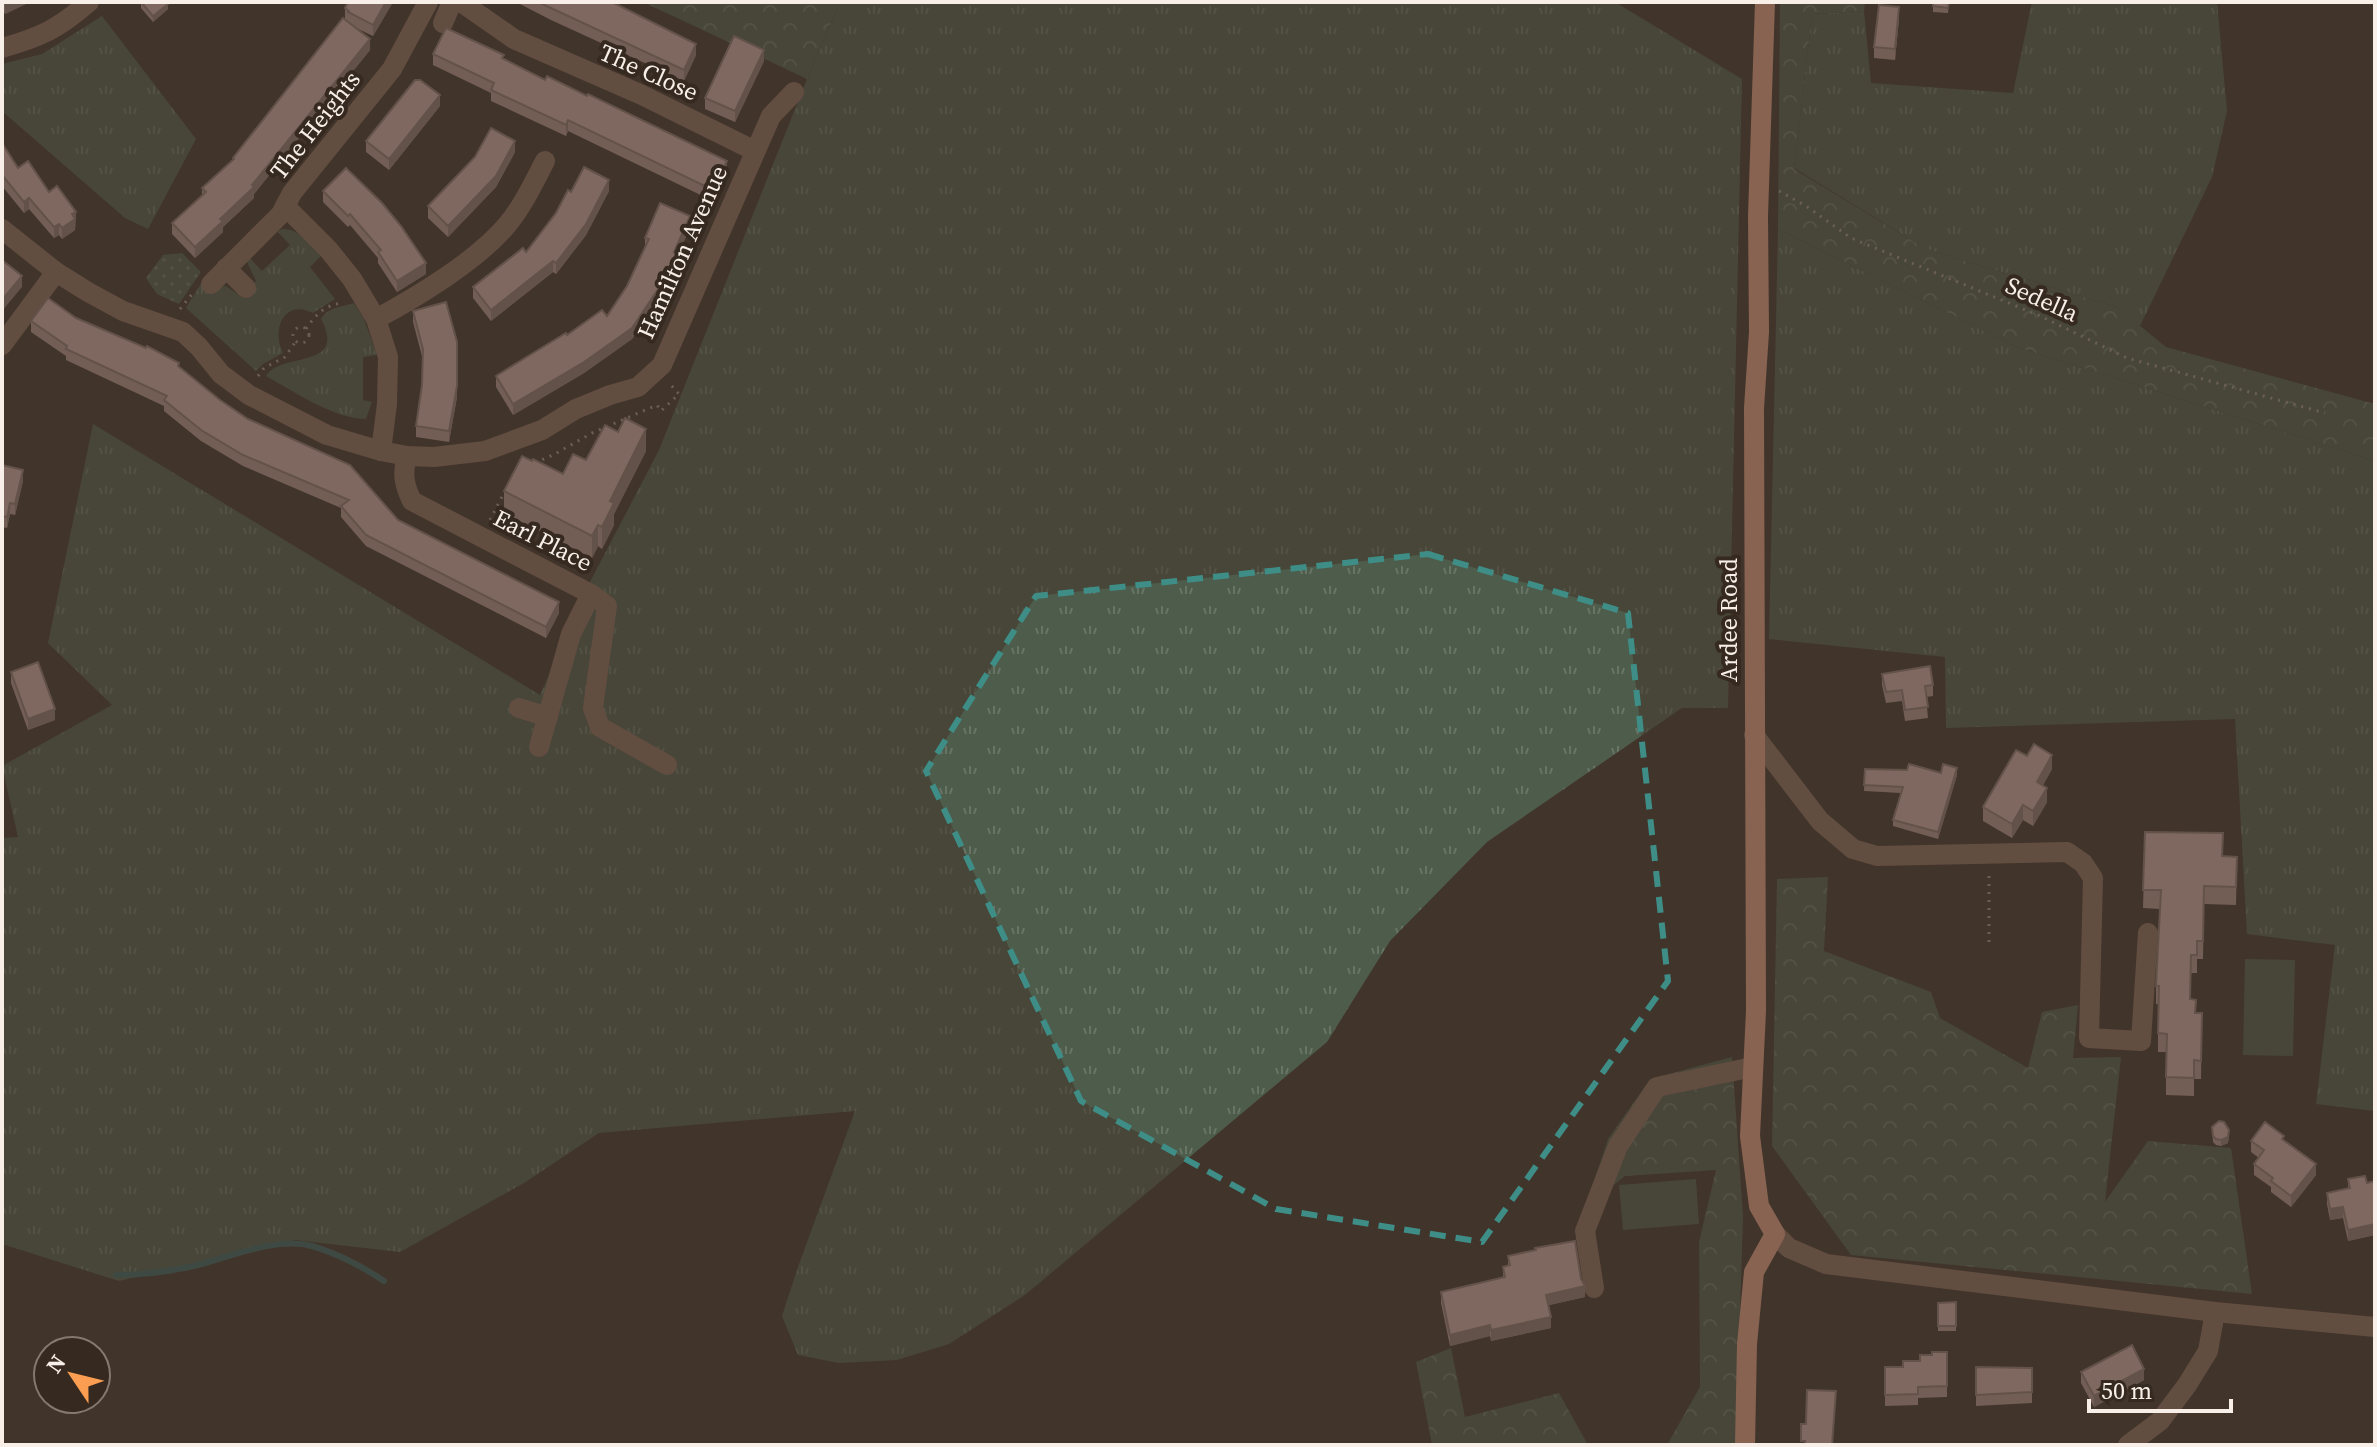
<svg xmlns="http://www.w3.org/2000/svg" width="2377" height="1447" font-family="'Source Serif 4',serif">
	<style>
		.grass { fill: url(#grass-tufts) }
		.forest { fill: url(#forest-crowns) }
		.park { fill: url(#park-dots) }
		.pitch { fill: #4e5c4b }
		.lines { fill: none; stroke-linecap: round; stroke-linejoin: round }
		.stream { stroke: #3d6363; stroke-width: 6 }
		.path { stroke: #9e938b; stroke-width: 3; stroke-dasharray: 2 6; stroke-linecap: butt }
		.minor { stroke: #8b6a5e; stroke-width: 20 }
		.major { stroke: #de9b83; stroke-width: 20 }
		.wall { fill: #ae9089 }
		.shaded-wall { fill: #8d756f }
		.building { fill: #caa79f; stroke: #8d756f; stroke-width: 2 }
		.marked { fill: none; stroke: #3e8e87; stroke-width: 6; stroke-dasharray: 16 10; stroke-linejoin: round }
		.labels { text-anchor: middle; dominant-baseline: central; stroke-width: 8; stroke-linejoin: round; paint-order: stroke }
		.street-label { font-size: 24px; fill: #f8efe9; stroke: #362a20 }
	</style>
	<defs>
		<pattern id="grass-tufts" width="24" height="20" patternUnits="userSpaceOnUse" patternTransform="scale(2)"><rect width="24" height="20" fill="#4e5c4b"/><path d="M3 7l-1-3M5 7V3M7 7l1-3M15 17l-1-3M17 17v-4M19 17l1-3" fill="none" stroke="#687465"/></pattern>
		<pattern id="forest-crowns" width="20" height="18" patternUnits="userSpaceOnUse" patternTransform="scale(2)"><rect width="20" height="18" fill="#4e5c4b"/><path d="M2 6a3 3 0 1 1 6 0M12 15a3 3 0 1 1 6 0" fill="none" stroke="#687465"/></pattern>
		<pattern id="park-dots" width="8" height="8" patternUnits="userSpaceOnUse" patternTransform="scale(2)"><rect width="8" height="8" fill="#4e5c4b"/><path d="M2 2h.1M6 6h.1" fill="none" stroke="#687465" stroke-width="1.8" stroke-linecap="round"/></pattern>
	</defs>
	<rect width="100%" height="100%" fill="#41342a"/>
	<g class="grass">
		<path d="M840,2H1615L1742,79L1728,708H1682L1487,842L1390,941L1327,1042L1025,1295L949,1344L897,1360L839,1363L798,1355L782,1316L798,1267L855,1111L599,1133L524,1183L400,1252L295,1240L119,1281L2,1244V838L18,837L2,766L112,705L48,643L93,424L540,695L590,582L659,450L807,79Z"/>
		<path d="M2032,2H2217L2227,111L2212,177L2140,326L2117,307L1926,249L1794,168L1812,14L1864,11L1871,83L2013,93Z"/>
		<path d="M102,16L196,139L148,229L125,218L2,111V64L42,54Z"/>
		<path d="M282,229C299,228 311,245 321,256L310,267L335,299L313,313C284,298 271,330 283,353L263,364L256,371L186,308L203,280L213,289L226,286L242,297L256,281L246,260L249,257L262,271L290,245L278,232Z"/>
		<path d="M1778,229L2017,347L2375,461V1111L2316,1104L2335,945L2247,934L2235,719L1946,728L1945,657L1769,639Z"/>
		<path d="M354,303L364,319L377,355L363,357V400L372,402L366,419C334,419 293,391 266,376C282,351 348,370 321,319C328,307 342,307 354,303Z"/>
	</g>
	<g class="forest">
		<path d="M643,2H840L807,79Z"/>
		<path d="M1780,2H1865L1864,11L1812,14L1794,169L1926,249L2117,307L2166,347L2375,404V461L2017,347L1778,229Z"/>
		<path d="M1828,877L1824,951L1931,992L1940,1018L2028,1068L2042,1012L2078,1005L2073,1058L2121,1057L2105,1202L2148,1141L2231,1148L2252,1294L1851,1255L1772,1146L1777,879Z"/>
		<path d="M1732,1057L1743,1216L1736,1445H1667L1700,1387L1699,1242L1716,1170L1625,1176L1585,1208L1608,1139L1650,1079Z"/>
		<path d="M1451,1348L1465,1417L1559,1393L1588,1445H1432L1416,1362Z"/>
	</g>
	<path class="park" d="M182,253L201,272L179,304L157,294L146,278L163,255Z"/>
	<g class="pitch">
		<path d="M2245,959L2295,960L2293,1056L2243,1055Z"/>
		<path d="M1696,1179L1699,1224L1623,1230L1619,1185Z"/>
	</g>
	<g class="lines">
		<path class="stream" d="M116,1275C145,1275 174,1271 202,1264C234,1255 279,1237 312,1246C336,1253 363,1267 384,1281"/>
		<g class="path">
			<path d="M1779,191L1806,206L1851,238L2038,315L2127,358L2325,413"/>
			<path d="M180,309L193,293"/>
			<circle cx="301" cy="335" r="8"/>
			<path d="M306,329C316,314 326,304 344,303"/>
			<path d="M258,376L264,368L285,357L296,341"/>
			<path d="M535,463L555,454L592,433L657,405L661,411L679,394L670,384"/>
			<path d="M490,520L505,491"/>
			<path d="M1989,942V874"/>
		</g>
		<g class="minor">
			<path d="M461,2L514,39L642,95L755,151"/>
			<path d="M443,23L452,2"/>
			<path d="M2,48C41,37 58,29 89,2"/>
			<path d="M285,206L328,249L352,279L376,319L388,357L387,404L381,451"/>
			<path d="M2,229L56,272L88,292L123,311L183,332L199,347L221,374L249,395L327,435L381,451L407,456L434,457L485,451L542,430L576,409L610,395L638,387L662,365L771,116L794,92"/>
			<path d="M226,268L246,288"/>
			<path d="M211,284L281,214L292,193L392,69L428,2"/>
			<path d="M376,319C417,297 478,260 507,225C523,206 534,182 545,161"/>
			<path d="M2,345L56,272"/>
			<path d="M407,456C402,473 404,485 412,501L591,594L571,634L539,747"/>
			<path d="M591,594L607,606L593,708L600,727L667,765"/>
			<path d="M519,708L548,717"/>
			<path d="M1754,735L1820,821L1853,849L1877,856L2067,852L2083,863L2093,878L2089,1038L2141,1041L2148,933"/>
			<path d="M1775,1234L1789,1248L1826,1264L2215,1312L2375,1327"/>
			<path d="M1594,1288L1585,1231L1618,1146L1657,1087L1753,1067"/>
			<path d="M2128,1445L2160,1421L2187,1385L2208,1351L2215,1312"/>
		</g>
		<path class="major" d="M1745,1445L1747,1344L1754,1272L1775,1234L1759,1206L1750,1136L1756,1011L1754,408L1759,332L1758,216L1765,2"/>
	</g>
	<g class="wall">
		<path d="M2,2H30L5,14L2,9Z"/>
		<path d="M141,2L168,9L153,22L141,8Z"/>
		<path d="M348,2H393L373,36L352,26L370,50L254,194V198L223,227V232L195,258L172,234V223L202,195V188L233,160V158L348,22L345,19V8Z"/>
		<path d="M516,2H612L696,55L684,81L551,20Z"/>
		<path d="M1933,2H1949L1948,13L1933,12Z"/>
		<path d="M1899,18L1895,60L1874,58V47Z"/>
		<path d="M433,54L504,59L727,172L713,201L568,131L566,136L491,101V93L433,65Z"/>
		<path d="M764,61L735,122L705,109V98Z"/>
		<path d="M440,106L389,170L366,152V141Z"/>
		<path d="M2,143L18,168L76,212L75,230L62,239L59,235L54,238L29,209L24,213L2,186Z"/>
		<path d="M515,152L496,187L448,237L428,218V206Z"/>
		<path d="M323,191L426,274L397,292L378,263V258L350,225L348,227L323,202Z"/>
		<path d="M609,191L586,235L556,274L553,272L491,321L473,298V287L526,252L571,192Z"/>
		<path d="M690,227L678,255V265L662,301L659,299L632,339L584,373L513,415L496,387V376L567,335L607,316L627,286L645,248V238Z"/>
		<path d="M413,311L457,342V397L449,442L416,437V426L422,385L423,360L413,322Z"/>
		<path d="M76,318L179,367L220,400L398,520L559,613L546,638L366,546L341,517V508L243,466L201,441L164,411V406L66,360V356L31,332V321Z"/>
		<path d="M646,451L614,514V525L602,549L598,546L592,558L504,513V491L563,474L586,460Z"/>
		<path d="M2,465L23,481L15,515L10,514L7,528L2,527Z"/>
		<path d="M11,672L55,720L28,730L11,683Z"/>
		<path d="M1882,674L1933,685V696L1926,697L1928,718L1905,721L1902,701L1886,703L1882,685Z"/>
		<path d="M1865,769L1941,773L1957,775L1938,839L1893,826V820L1901,793L1864,791Z"/>
		<path d="M2052,769L2043,785L2047,802L2033,826L2023,820L2012,838L1983,821V807Z"/>
		<path d="M2145,832L2223,856L2237,857L2236,905L2204,904L2203,959H2197V973H2191L2190,1000L2196,1013H2202L2201,1079H2194V1096L2166,1095V1052H2158V1004H2156V986L2160,909L2143,908Z"/>
		<path d="M2212,1127L2229,1135L2228,1143L2221,1146L2216,1145L2213,1142Z"/>
		<path d="M2251,1141H2284L2316,1175L2291,1207L2271,1192V1187L2254,1175V1164L2259,1158L2251,1152Z"/>
		<path d="M2348,1179L2367,1183L2375,1181V1235L2348,1241L2343,1218L2330,1220L2327,1204V1193L2348,1188Z"/>
		<path d="M1508,1256L1585,1297L1548,1305L1551,1328L1491,1341L1490,1336L1450,1346L1441,1303V1292L1503,1278V1267L1508,1266Z"/>
		<path d="M1956,1302V1331H1938V1303Z"/>
		<path d="M1947,1352V1397L1918,1398V1405L1885,1406V1367H1903L1920,1361L1932,1355Z"/>
		<path d="M1976,1367L2032,1368V1403L1976,1406Z"/>
		<path d="M2081,1372L2144,1380L2094,1407L2081,1383Z"/>
	</g>
	<g class="shaded-wall">
		<path d="M7,2H30L5,14V3Z"/>
		<path d="M386,2H393L373,36V25Z"/>
		<path d="M168,4V9L153,22V16Z"/>
		<path d="M1899,7V18L1895,60V49Z"/>
		<path d="M370,39V50L254,194V198L223,227V232L195,258V247L252,185Z"/>
		<path d="M696,44V55L684,81V70Z"/>
		<path d="M764,50V61L735,122V111Z"/>
		<path d="M440,95V106L389,170V159Z"/>
		<path d="M568,120V131L566,136V125Z"/>
		<path d="M515,141V152L496,187L448,237V226Z"/>
		<path d="M727,161V172L713,201V190Z"/>
		<path d="M609,180V191L586,235L556,274V263Z"/>
		<path d="M29,198V209L24,213V202Z"/>
		<path d="M76,212L75,230L62,239V228L72,214Z"/>
		<path d="M690,216V227L678,255V265L662,301V290L674,252Z"/>
		<path d="M59,224V235L54,238V227Z"/>
		<path d="M553,261V272L491,321V310Z"/>
		<path d="M426,263V274L397,292V281Z"/>
		<path d="M22,276V287L2,311V300Z"/>
		<path d="M659,288V299L632,339L584,373L513,415V404Z"/>
		<path d="M457,386V397L449,442V431Z"/>
		<path d="M646,429V451L614,514V525L602,549V527L610,501Z"/>
		<path d="M23,470V481L15,515V504Z"/>
		<path d="M10,503V514L7,528V517Z"/>
		<path d="M598,525V546L592,558V536Z"/>
		<path d="M559,602V613L546,638V627Z"/>
		<path d="M55,709V720L28,730V719Z"/>
		<path d="M2052,755V769L2037,796V782Z"/>
		<path d="M1957,768V775L1938,839V832Z"/>
		<path d="M2047,788V802L2033,826V811Z"/>
		<path d="M2023,805V820L2012,838V824Z"/>
		<path d="M2229,1130L2228,1143L2221,1146V1140Z"/>
		<path d="M2316,1164V1175L2291,1207V1196Z"/>
		<path d="M2343,1207V1218L2330,1220V1209Z"/>
		<path d="M2375,1224V1235L2348,1241V1230Z"/>
		<path d="M1585,1286V1297L1546,1306V1295Z"/>
		<path d="M1551,1317V1328L1491,1341V1330Z"/>
		<path d="M1490,1325V1336L1450,1346V1335Z"/>
		<path d="M2144,1369V1380L2094,1407V1396Z"/>
	</g>
	<g class="building">
		<path d="M141,2H166L168,4L153,16Z"/>
		<path d="M348,2H386L373,25L348,12L349,11L345,8Z"/>
		<path d="M538,2H612L696,44L684,70Z"/>
		<path d="M1933,2H1949L1948,8L1933,6Z"/>
		<path d="M1879,5L1899,7L1895,49L1874,47Z"/>
		<path d="M343,18L370,39L252,185L254,187L220,219L223,221L195,247L172,223L206,192L202,188L234,159L233,158Z"/>
		<path d="M446,28L504,55L502,58L545,80L547,76L587,96L588,94L727,161L713,190L568,120L566,125L491,90L494,83L433,54Z"/>
		<path d="M734,36L764,50L735,111L705,98Z"/>
		<path d="M415,80H420L440,95L389,159L366,141Z"/>
		<path d="M491,128L515,141L496,176L448,226L428,206L475,157Z"/>
		<path d="M2,143L18,168L28,161L49,192L57,186L76,212L72,214L75,219L62,228L59,224L54,227L29,198L24,202L2,175Z"/>
		<path d="M584,167L609,180L586,224L556,263L553,261L491,310L473,287L523,248L526,252L556,213L568,190L571,192Z"/>
		<path d="M346,168L382,203L401,226L426,263L397,281L378,252L381,250L350,214L348,216L323,191Z"/>
		<path d="M660,203L690,216L674,252L678,254L662,290L659,288L632,328L584,362L513,404L496,376L533,353L566,333L567,335L602,310L607,316L627,286L640,258L649,239L645,238Z"/>
		<path d="M2,260L22,276L2,300Z"/>
		<path d="M48,298L76,318L146,348L147,346L179,363L178,366L220,400L248,419L350,465L398,520L559,602L546,627L366,535L341,506L349,500L243,455L201,430L164,400L167,396L66,349L67,346L31,321Z"/>
		<path d="M446,302L457,342V386L449,431L416,426L422,385L423,349L413,311Z"/>
		<path d="M625,418L646,429L610,501L614,503L602,527L598,525L592,536L504,491L522,456L532,461L533,459L563,474L573,454L586,460L605,425L618,432Z"/>
		<path d="M2,465L23,470L15,504L10,503L7,517L2,516Z"/>
		<path d="M38,662L55,709L28,719L11,672Z"/>
		<path d="M1930,666L1933,685L1925,686L1928,707L1905,710L1902,690L1886,692L1882,674Z"/>
		<path d="M2034,744L2052,755L2037,782L2047,788L2033,811L2023,805L2012,824L1983,807L2016,750L2027,756Z"/>
		<path d="M1909,764L1941,773L1943,764L1957,768L1938,832L1893,820L1903,787L1864,785L1865,769L1907,770Z"/>
		<path d="M2145,832L2223,833L2222,856L2237,857L2236,887L2204,886L2203,941H2197V955H2191L2190,999L2196,1000L2195,1013H2202L2201,1061L2194,1060V1078L2166,1077L2167,1034L2158,1033L2159,986H2156L2161,890H2143Z"/>
		<path d="M2219,1121L2224,1122L2229,1130L2228,1137L2221,1140L2216,1139L2213,1136L2212,1127Z"/>
		<path d="M2265,1122L2284,1136L2282,1139L2316,1164L2291,1196L2271,1181L2273,1178L2254,1164L2264,1150L2251,1141Z"/>
		<path d="M2365,1176L2367,1183L2375,1181V1224L2348,1230L2343,1207L2330,1209L2327,1193L2350,1188L2348,1179Z"/>
		<path d="M1575,1241L1581,1279L1585,1286L1546,1295L1551,1317L1491,1330L1490,1325L1450,1335L1441,1292L1505,1277L1503,1267L1510,1265L1508,1256L1536,1250L1535,1248Z"/>
		<path d="M1956,1302V1326H1938V1303Z"/>
		<path d="M2132,1345L2144,1369L2094,1396L2081,1372Z"/>
		<path d="M1932,1352H1947V1386L1918,1387V1394L1885,1395V1367H1903V1361H1920V1355H1932Z"/>
		<path d="M1976,1367L2032,1368V1392L1976,1395Z"/>
		<path d="M1807,1390L1836,1391L1832,1445H1805V1441H1801V1424H1806Z"/>
	</g>
	<path d="M0 0H2377V1447H0ZM1428,554L1628,613L1668,981L1482,1242L1276,1209L1081,1101L926,771L1036,596Z" fill="#41342a" fill-opacity=".55" fill-rule="evenodd"/>
	<path class="marked" d="M1428,554L1628,613L1668,981L1482,1242L1276,1209L1081,1101L926,771L1036,596Z"/>
	<g class="labels">
		<g class="street-label">
			<text transform="translate(649 72) rotate(24)">The Close</text>
			<text transform="translate(315 125) rotate(-52)">The Heights</text>
			<text transform="translate(682 252) rotate(-66)">Hamilton Avenue</text>
			<text transform="translate(2042 299) rotate(24)">Sedella</text>
			<text transform="translate(543 540) rotate(27)">Earl Place</text>
			<text transform="translate(1728 620) rotate(-90)">Ardee Road</text>
		</g>
	</g>
	<rect width="2377" height="1447" fill="none" stroke="#f8efe9" stroke-width="8"/>
	<g transform="translate(72 1375) rotate(305)"><circle r="38" fill="#362a20" stroke="#847970" stroke-width="2"/>
	<path d="M0-6L14 30L0 20L-14 30Z" fill="#fc9e52"/>
	<text y="-12" font-size="22" font-weight="bold" text-anchor="middle" fill="#f8efe9">N</text>
	</g>
	<path d="M2089 1399v12h142v-12" fill="none" stroke="#f8efe9" stroke-width="4"/>
	<text x="2101" y="1399" font-size="24" fill="#f8efe9" stroke="#362a20" stroke-width="6" paint-order="stroke">50 m</text>
</svg>
